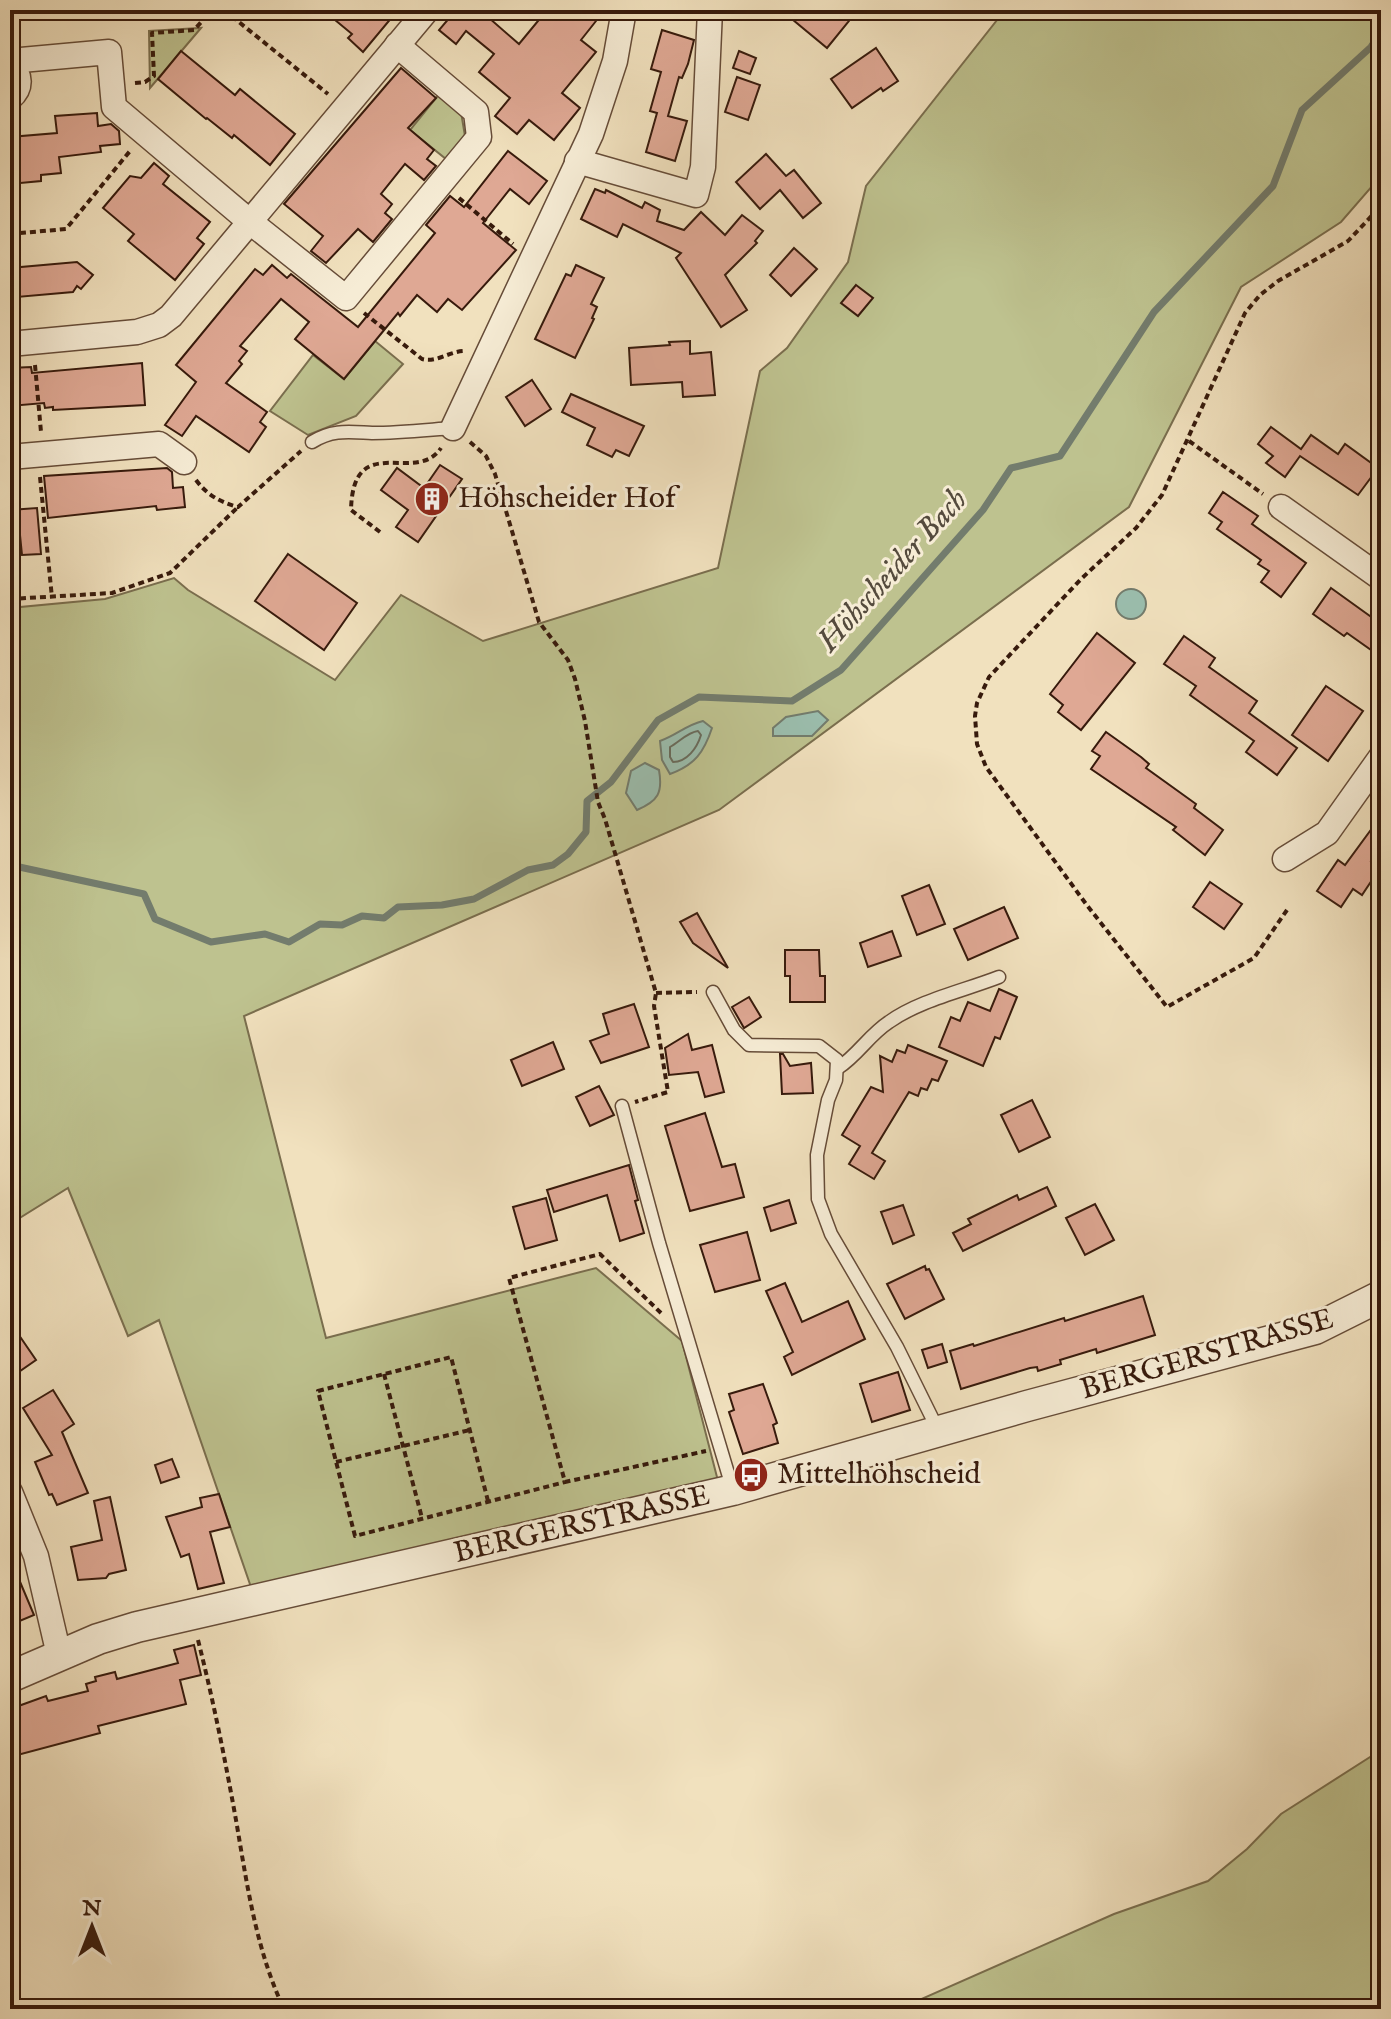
<svg xmlns="http://www.w3.org/2000/svg" width="1391" height="2019" font-family="'IM FELL English',serif">
	<style>
		.green { fill: #bec28f; stroke: #7a6e4e; stroke-width: 2 }
		.water { fill: #9bbeae; stroke: #737c6d; stroke-width: 2 }
		.lines { fill: none; stroke-linecap: round; stroke-linejoin: round }
		.shore { stroke: #696c5d; stroke-width: 2 }
		.stream { stroke: #737c6d; stroke-width: 7 }
		.building { fill: #dfa894; stroke: #371a0c; stroke-width: 2 }
		.service-casing { stroke: #664c38; stroke-width: 15 }
		.minor-casing { stroke: #664c38; stroke-width: 27 }
		.tertiary-casing { stroke: #664c38; stroke-width: 33 }
		.path { stroke: #371a0c; stroke-width: 4; stroke-dasharray: 6 4; stroke-linecap: butt }
		.service { stroke: #f6ecd5; stroke-width: 12 }
		.minor { stroke: #f6ecd5; stroke-width: 24 }
		.tertiary { stroke: #f6ecd5; stroke-width: 30 }
		.labels { text-anchor: middle; dominant-baseline: central; stroke-width: 6; stroke-linejoin: round; paint-order: stroke }
		.poi-label { font-size: 30px; fill: #371a0c; stroke: #f6ecd5; text-anchor: start }
		.street-label { font-size: 30px; fill: #371a0c; stroke: #f6ecd5 }
		.water-label { font-size: 32px; font-style: italic; fill: #554b3d; stroke: #f6ecd5 }
	</style>
	<rect width="100%" height="100%" fill="#f1e1be"/>
	<filter id="stains"><feTurbulence type="fractalNoise" baseFrequency=".0025" numOctaves="4"/><feColorMatrix values="0 0 0 0 .2 0 0 0 0 .09 0 0 0 0 .02 0 0 0 .5 -.17"/></filter>
	<radialGradient id="worn" r=".72"><stop offset=".6" stop-color="#630" stop-opacity="0"/><stop offset="1" stop-color="#630" stop-opacity=".3"/></radialGradient>
	<g class="green">
		<path d="M1005,10H1381V176L1341,222L1241,287L1129,507L719,810L244,1016L326,1338L596,1268L682,1341L718,1481L252,1590L159,1320L128,1336L68,1188L10,1224V608L105,599L174,578L188,590L335,680L401,595L483,641L718,568L760,371L787,348L848,262L866,186Z"/>
		<path d="M201,28L150,88L149,31Z"/>
		<path d="M440,93L461,112L465,136L446,159L410,130Z"/>
		<path d="M375,341L403,364L356,416L308,435L270,411L313,355L344,379Z"/>
		<path d="M1381,1750V2009H904L910,2004L1114,1914L1208,1881L1247,1849L1281,1814Z"/>
	</g>
	<g class="water">
		<circle cx="1131" cy="604" r="15"/>
		<path d="M818,711L828,720L812,736H773V728L786,717Z"/>
		<path d="M703,721L712,728C704,752 695,765 670,774L662,760L660,741C677,735 686,725 703,721Z"/>
		<path d="M645,763L659,770C663,793 658,801 637,810L626,793L631,771Z"/>
	</g>
	<g class="lines">
		<path class="shore" d="M698,731L701,735C697,748 687,762 673,762L670,757V747C679,742 688,732 698,731Z"/>
		<path class="stream" d="M10,865L144,894L155,919L211,942L265,934L289,942L320,924L342,925L362,916L384,918L398,907L442,905L474,899L528,870L553,865L568,854L586,832L587,801L611,782L658,720L699,697L792,701L841,670L983,510L1011,468L1060,456L1154,312L1273,186L1302,110L1371,47L1381,32"/>
	</g>
	<g class="building">
		<path d="M323,10H398L363,52L348,38L352,34Z"/>
		<path d="M456,10H496L489,18L519,44L547,10H583L596,21L581,40L596,52L562,93L580,108L554,140L529,120L517,134L495,116L510,98L479,72L494,54L466,31L456,44L439,30Z"/>
		<path d="M781,10H836L849,21L827,48Z"/>
		<path d="M662,30L694,40L688,64L682,78L679,77L668,116L687,121L675,161L646,152L657,113L650,111L661,72L651,69Z"/>
		<path d="M876,48L898,81L883,91L881,88L852,108L831,79Z"/>
		<path d="M181,51L235,95L240,89L295,134L270,165L234,135L232,138L207,118L206,119L158,79Z"/>
		<path d="M739,51L756,58L750,74L733,68Z"/>
		<path d="M401,68L436,98L408,128L434,150L427,159L436,166L424,180L405,164L381,194L392,204L385,213L392,219L373,242L358,229L326,263L311,251L323,236L284,204Z"/>
		<path d="M737,77L760,85L748,120L725,112Z"/>
		<path d="M97,113L98,126L111,124L119,131L120,144L100,146L101,152L59,157L61,173L41,175V181L10,184V137L57,133L55,116Z"/>
		<path d="M508,151L547,181L529,204L510,189L483,223L516,250L462,310L448,299L437,312L417,295L400,316L398,313L344,379L295,339L309,322L281,299L240,346L247,351L239,361L242,364L226,383L267,412L260,422L266,427L249,452L196,416L182,436L165,425L196,382L176,365L255,269L263,275L272,265L287,278L291,274L358,327L435,233L426,225L450,196L464,207Z"/>
		<path d="M766,154L786,176L794,170L821,203L803,218L780,190L760,209L736,182Z"/>
		<path d="M154,163L169,176L163,184L210,222L197,238L204,244L175,280L128,241L134,234L103,208L130,176L141,178Z"/>
		<path d="M595,189L605,193L606,190L642,208L645,202L660,210L657,221L684,230L701,212L725,235L742,215L763,231L755,241L757,243L725,275L747,310L721,327L676,258L681,253L623,224L617,237L581,219Z"/>
		<path d="M794,248L817,269L791,296L770,275Z"/>
		<path d="M77,262L93,275L81,289L77,286L73,292L17,297V292L10,293V268Z"/>
		<path d="M576,265L604,278L591,304L597,307L592,318L594,319L575,358L535,339L566,274L571,276Z"/>
		<path d="M856,285L873,298L858,316L841,303Z"/>
		<path d="M690,341V354L711,352L715,395L683,397L682,382L631,385L629,348L670,345L669,342Z"/>
		<path d="M142,363L145,405L53,410V407L45,408L44,403L10,406V368L31,367L32,373Z"/>
		<path d="M532,380L551,409L525,426L506,397Z"/>
		<path d="M571,394L644,426L629,456L616,450L612,457L587,445L595,428L562,412Z"/>
		<path d="M1271,427L1301,449L1311,435L1338,454L1345,444L1378,468L1358,495L1300,456L1285,477L1266,463L1273,456L1258,444Z"/>
		<path d="M440,465L462,479L418,542L396,527L408,510L381,490L397,468L424,488Z"/>
		<path d="M167,468L172,472L173,488L183,487L185,507L157,510L156,506L48,518L44,476Z"/>
		<path d="M1223,492L1258,516L1252,524L1306,563L1281,597L1261,582L1269,571L1258,564L1261,560L1217,529L1222,522L1209,513Z"/>
		<path d="M37,508L41,554L22,555L20,535L10,536V510Z"/>
		<path d="M288,554L357,603L324,650L255,601Z"/>
		<path d="M1331,588L1381,624V657L1347,633L1344,636L1313,614Z"/>
		<path d="M1097,633L1135,663L1081,730L1058,712L1063,705L1050,694Z"/>
		<path d="M1184,636L1215,658L1209,667L1257,701L1249,713L1297,748L1277,775L1246,752L1254,741L1190,695L1196,686L1164,664Z"/>
		<path d="M1326,686L1363,711L1328,761L1292,735Z"/>
		<path d="M1106,732L1141,757L1149,764L1146,768L1196,804L1194,808L1223,830L1205,855L1173,830L1176,827L1091,769L1100,756L1092,751Z"/>
		<path d="M1381,816V848L1371,861L1380,868L1362,895L1353,889L1341,907L1317,891L1338,860L1345,865Z"/>
		<path d="M1210,882L1242,904L1224,929L1193,907Z"/>
		<path d="M929,885L945,924L917,935L902,896Z"/>
		<path d="M1004,907L1018,938L968,960L954,929Z"/>
		<path d="M697,913L728,968L693,943L680,922Z"/>
		<path d="M892,931L901,956L868,967L860,943Z"/>
		<path d="M785,950H819L820,976H825V1002H790V976H785Z"/>
		<path d="M999,989L1017,997L1000,1039L995,1037L983,1066L939,1047L951,1017L960,1021L968,1002L990,1011Z"/>
		<path d="M749,997L761,1017L744,1028L732,1007Z"/>
		<path d="M634,1004L649,1047L601,1063L590,1041L609,1034L603,1014Z"/>
		<path d="M688,1034L692,1050L712,1045L724,1092L705,1097L698,1072L669,1075L665,1048Z"/>
		<path d="M553,1042L564,1069L522,1086L511,1060Z"/>
		<path d="M908,1045L947,1061L938,1081L932,1079L927,1090L921,1088L918,1096L909,1092L872,1153L885,1161L874,1179L849,1164L860,1146L842,1135L871,1087L883,1092L880,1056L892,1062L897,1050L905,1053Z"/>
		<path d="M780,1054H783L790,1066L811,1063L813,1093L782,1094Z"/>
		<path d="M599,1086L614,1115L590,1126L576,1097Z"/>
		<path d="M1032,1100L1050,1137L1019,1152L1001,1115Z"/>
		<path d="M705,1113L722,1167L735,1164L744,1197L690,1211L665,1126Z"/>
		<path d="M629,1165L638,1200L635,1201L644,1233L620,1241L607,1195L554,1212L547,1190Z"/>
		<path d="M1047,1187L1056,1206L963,1251L953,1233L971,1224L968,1219L1017,1195L1019,1200Z"/>
		<path d="M546,1198L557,1240L525,1249L513,1207Z"/>
		<path d="M789,1200L796,1223L771,1231L764,1208Z"/>
		<path d="M1095,1204L1114,1240L1085,1255L1066,1218Z"/>
		<path d="M903,1205L914,1235L893,1244L881,1212Z"/>
		<path d="M747,1232L760,1280L715,1292L700,1245Z"/>
		<path d="M925,1266L926,1270L929,1269L944,1299L905,1319L887,1284Z"/>
		<path d="M785,1283L802,1322L848,1301L865,1339L792,1375L784,1357L793,1352L766,1291Z"/>
		<path d="M1143,1296L1155,1335L1097,1353L1096,1349L1060,1360L1061,1364L1038,1371L1037,1367L1030,1368L961,1389L950,1351L973,1344L974,1346L1064,1318L1065,1321Z"/>
		<path d="M10,1322L36,1360L10,1378Z"/>
		<path d="M942,1344L947,1362L928,1368L922,1350Z"/>
		<path d="M898,1372L910,1410L872,1422L860,1384Z"/>
		<path d="M763,1384L777,1423L773,1425L778,1443L743,1454L729,1412L734,1410L729,1394Z"/>
		<path d="M53,1390L74,1424L62,1432L88,1493L57,1505L52,1494L49,1495L35,1462L52,1455L23,1408Z"/>
		<path d="M172,1459L179,1477L161,1483L155,1465Z"/>
		<path d="M219,1494L230,1527L210,1532L224,1583L198,1589L189,1554L181,1557L166,1517L202,1507L200,1498Z"/>
		<path d="M110,1497L126,1570L109,1574L106,1578L78,1580L71,1547L102,1540L94,1501Z"/>
		<path d="M10,1558L34,1615L10,1625Z"/>
		<path d="M194,1645L201,1675L180,1680L186,1704L98,1726L100,1733L10,1757V1721L16,1719L13,1708L46,1696L48,1701L88,1691L86,1684L96,1681L95,1677L115,1672L117,1679L178,1663L174,1650Z"/>
	</g>
	<g class="lines">
		<g class="service-casing">
			<g id="service">
				<path d="M312,442C333,429 349,432 372,433C399,433 426,430 453,428"/>
				<path d="M713,992L734,1030L749,1045L819,1046L837,1060L836,1080L828,1100L817,1155L818,1199L831,1234L897,1347L939,1432"/>
				<path d="M838,1068C858,1055 869,1035 889,1022C920,1000 963,991 999,977"/>
				<path d="M622,1106L659,1243L733,1490"/>
			</g>
		</g>
		<g class="minor-casing">
			<g id="minor">
				<path d="M10,61L109,52L114,107L249,221L346,298L479,137L476,112L397,45"/>
				<path d="M10,64C21,75 22,88 10,98"/>
				<path d="M577,161L696,195L703,167L710,10"/>
				<path d="M10,344L137,332L159,325L171,316L427,10"/>
				<path d="M453,428L591,134L615,61L624,10"/>
				<path d="M10,457L159,444L184,462"/>
				<path d="M1281,507L1381,578"/>
				<path d="M1285,859L1327,833L1381,757"/>
				<path d="M10,1492L36,1556L59,1655"/>
			</g>
		</g>
		<g class="tertiary-casing">
			<path id="tertiary" d="M10,1677L98,1639L137,1627L733,1490L1027,1406L1315,1329L1381,1296"/>
		</g>
		<g class="path">
			<path d="M224,10L328,94"/>
			<path d="M135,83L145,82L154,76L152,33L194,30L212,10"/>
			<path d="M459,198L513,244"/>
			<path d="M10,234L66,229L130,151"/>
			<path d="M364,313L422,359C437,363 449,351 465,351"/>
			<path d="M35,365L41,432"/>
			<path d="M1189,441L1263,494"/>
			<path d="M470,442L486,456L495,474L539,622L568,660L575,679L585,721L598,802L605,819L656,993L654,1006L668,1092L635,1102"/>
			<path d="M40,477L52,598"/>
			<path d="M196,480C207,495 220,502 238,507L301,451"/>
			<path d="M380,532L351,510C353,429 416,486 441,448"/>
			<path d="M10,599L112,593L170,573L238,507"/>
			<path d="M1287,910L1254,958L1167,1007L1086,904L986,767L977,744L975,716L977,703L989,677L1081,579L1136,528L1162,495L1245,313L1260,295L1278,281L1348,241L1381,206"/>
			<path d="M656,993L697,992"/>
			<path d="M661,1313L600,1254L509,1278L565,1482L706,1451"/>
			<path d="M384,1374L422,1518"/>
			<path d="M336,1462L470,1430"/>
			<path d="M488,1501L451,1357L318,1391L355,1536L565,1482"/>
			<path d="M198,1640C213,1699 225,1759 236,1820C247,1884 256,1950 284,2009"/>
		</g>
		<use href="#service" class="service"/>
		<use href="#minor" class="minor"/>
		<use href="#tertiary" class="tertiary"/>
	</g>
	<defs>
		<g id="building-disc" transform="scale(1.8)"><circle r="9.5" fill="#8f2418" stroke="#f6ecd5"/><path d="M-4-6H4V6H1V3H-1V6H-4ZM-2.5-4.3h1.7v1.8h-1.7ZM.8-4.3h1.7v1.8H.8ZM-2.5-1h1.7V.8h-1.7ZM.8-1h1.7V.8H.8Z" fill="#fff"/></g>
		<g id="bus-disc" transform="scale(1.8)"><circle r="9.5" fill="#8f2418" stroke="#f6ecd5"/><path d="M-5-6H5V4H4V6H2V4H-2V6H-4V4H-5ZM-3.5-4V0h7V-4ZM-3.5 1.2v1.5H-2V1.2ZM2 1.2v1.5H3.5V1.2Z" fill="#fff"/></g>
	</defs>
	<g fill-rule="evenodd">
		<use href="#building-disc" x="432" y="499"/>
		<use href="#bus-disc" x="751" y="1475"/>
	</g>
	<g class="labels">
		<g class="poi-label">
			<text x="458" y="499">Höhscheider Hof</text>
			<text x="777" y="1475">Mittelhöhscheid</text>
		</g>
		<g class="street-label">
			<text transform="translate(1207 1355) rotate(-16)">BERGERSTRASSE</text>
			<text transform="translate(582 1525) rotate(-13)">BERGERSTRASSE</text>
		</g>
		<g class="water-label">
			<text transform="translate(893 571) rotate(-48)">Höhscheider Bach</text>
		</g>
	</g>
	<rect width="1391" height="2019" fill="none" stroke="#f1e1be" stroke-width="40"/>
	<rect x="12" y="12" width="1367" height="1995" fill="none" stroke="#371a0c" stroke-width="4"/>
	<rect x="20" y="20" width="1351" height="1979" fill="none" stroke="#371a0c" stroke-width="2"/>
	<g transform="translate(92 1927)" stroke="#f6ecd5" stroke-width="6" paint-order="stroke">
	<path d="M0-6L14 30L0 20L-14 30Z" fill="#371a0c"/>
	<text y="-12" font-size="22" font-weight="bold" text-anchor="middle" fill="#371a0c">N</text>
	</g>
	<rect width="100%" height="100%" filter="url(#stains)"/>
	<rect width="100%" height="100%" fill="url(#worn)"/>
</svg>
